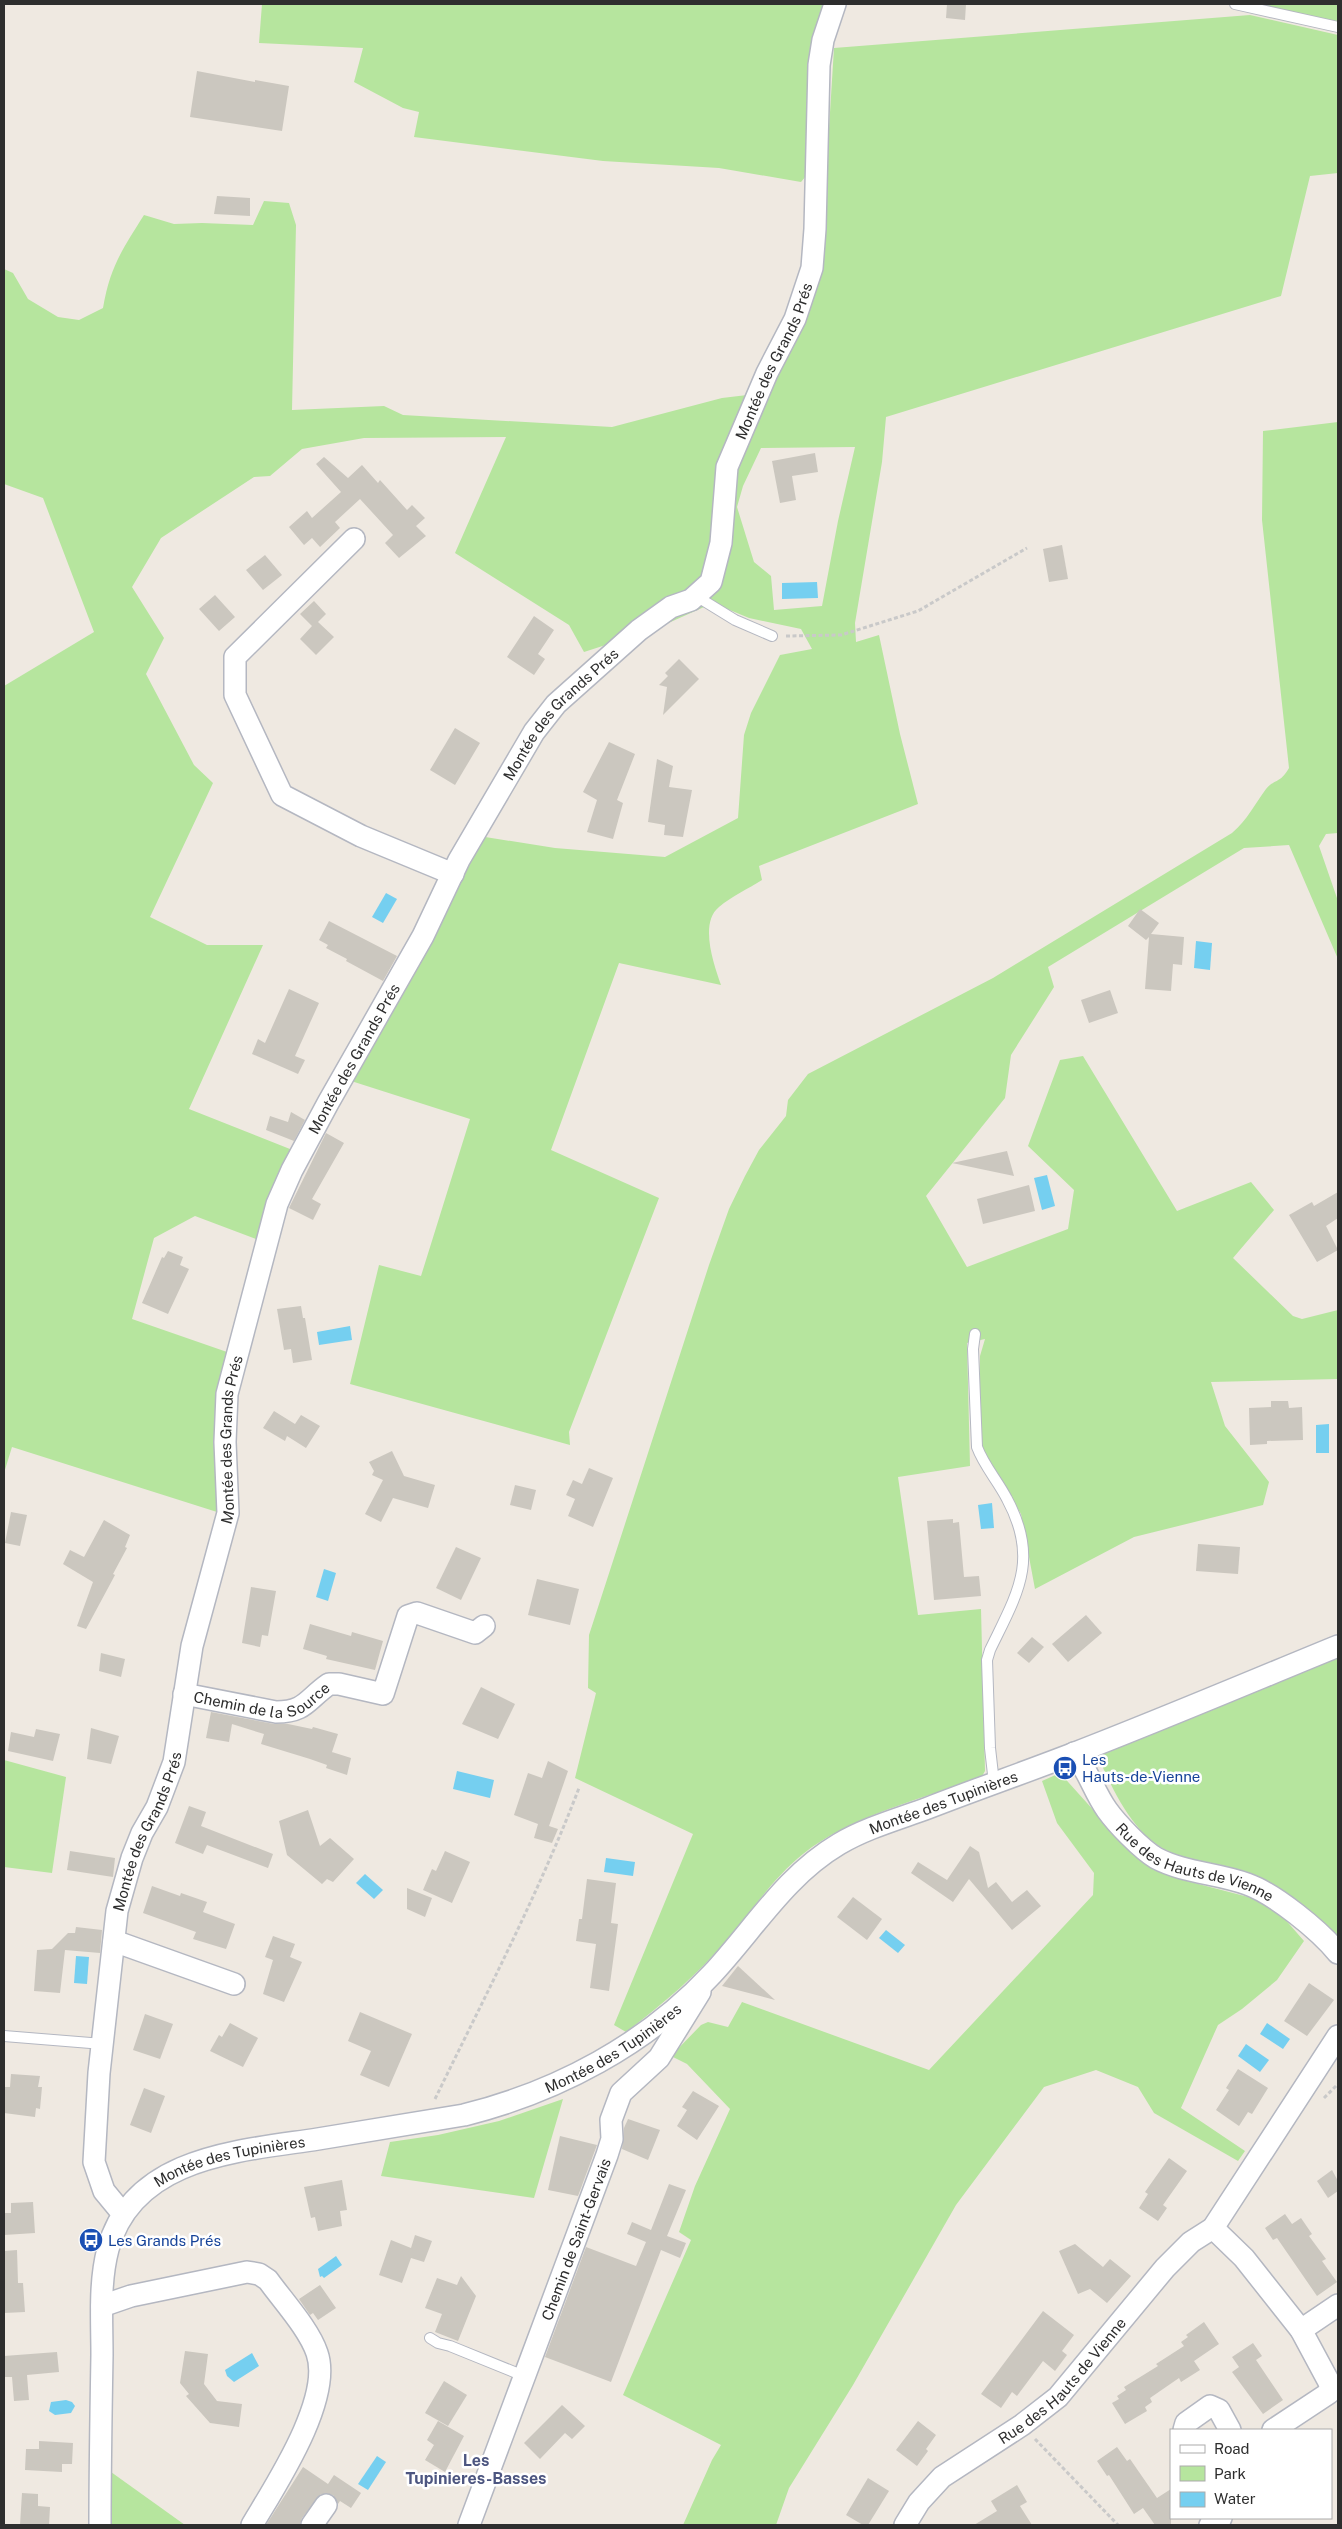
<svg xmlns="http://www.w3.org/2000/svg" width="1342" height="2529" font-family="'Public Sans',sans-serif">
	<style>
		.green { fill: #b6e59e; fill-rule: evenodd }
		.water { fill: #75cff0 }
		.building { fill: #cbc7bf }
		.lines { fill: none; stroke-linecap: round; stroke-linejoin: round }
		.service-casing { stroke: #b4b7c1; stroke-width: 12 }
		.minor-casing { stroke: #b4b7c1; stroke-width: 24 }
		.path { stroke: #c9c9c9; stroke-width: 3; stroke-dasharray: 4 2.5; stroke-linecap: butt }
		.service { stroke: #fff; stroke-width: 10 }
		.minor { stroke: #fff; stroke-width: 21 }
		.labels { text-anchor: middle; dominant-baseline: central; stroke-width: 5; stroke-linejoin: round; paint-order: stroke }
		.street-label { font-size: 15px; fill: #2e2e2e; stroke: #fff }
		.transit-label { font-size: 15px; fill: #164399; stroke: #fff; text-anchor: start }
		.neighbourhood-label { font-size: 16px; font-weight: bold; fill: #4d5680; stroke: #fff }
	</style>
	<rect width="100%" height="100%" fill="#efe9e1"/>
	<g class="green">
		<path d="M262,4H829L806,176L801,182L719,168L603,161L414,137L419,112L403,108L354,82L363,48L259,43Z"/>
		<path d="M1253,4H1338V22Z"/>
		<path d="M1250,15L1338,35V173L1310,176L1281,296L886,417L882,462L855,623L856,642L879,635L900,734L918,804L759,866L762,880C748,889 732,896 719,907C699,923 714,965 721,985L619,963L551,1150L659,1198L569,1432L570,1445L350,1384L379,1265L421,1276L470,1119L348,1080L479,836L555,848L665,857L738,818L744,735L751,713L780,655L812,649L801,629L749,618L713,603L655,629L584,652L569,625L455,553L506,437L364,438L302,449L270,476L254,477L161,538L132,587L164,638L146,674L194,765L213,783L150,917L207,945H263L189,1109L295,1151L261,1241L195,1216L154,1238L132,1319L227,1352L221,1374L217,1512L12,1447L4,1473V686L94,632L43,498L4,484V269L13,273L28,299L58,317L79,320L103,308C110,267 122,250 144,215L174,224L202,223L253,225L264,201L289,203L296,225L292,410L384,406L403,415L612,427L722,398L765,393L822,241L834,48ZM855,447L838,521L822,606L774,610L771,576L754,562L737,507L743,486L761,448Z"/>
		<path d="M1338,422V833L1326,834L1319,846L1338,901V959L1289,845L1244,848L1048,967L1054,987L1011,1055L1005,1098L926,1196L967,1267L1068,1229L1074,1190L1028,1146L1060,1060L1083,1056L1177,1211L1251,1182L1274,1210L1233,1258L1293,1316L1302,1319L1338,1310V1379L1211,1382L1225,1426L1269,1482L1263,1505L1134,1537L1035,1589L1021,1514L983,1452L979,1433L980,1356L985,1339L967,1343L970,1466L898,1477L918,1615L981,1609L985,1771L981,1778C924,1798 850,1816 803,1854C773,1878 752,1911 727,1940C697,1975 663,2004 626,2032L614,2025L693,1834L575,1778L596,1693L588,1688L589,1635L709,1265L729,1209L745,1176L759,1150L786,1116L788,1100L808,1074L993,978L1232,833C1248,819 1254,805 1266,789C1274,779 1280,784 1289,768L1262,520L1263,431Z"/>
		<path d="M1338,1656V1938C1312,1920 1278,1890 1251,1876C1225,1862 1204,1864 1178,1855C1136,1842 1115,1794 1098,1757L1105,1751Z"/>
		<path d="M4,1760L66,1777L52,1873L4,1867Z"/>
		<path d="M1060,1773L1123,1843L1151,1864L1183,1880L1256,1899L1277,1910L1304,1941L1277,1980L1242,2009L1218,2025L1181,2108L1245,2151L1238,2161L1154,2113L1138,2087L1096,2070L1044,2087L956,2205L853,2385L789,2488L776,2525H683L712,2460L721,2445L623,2395L691,2240L679,2232L695,2186L730,2109L687,2064L671,2056L701,2025L708,2022L728,2027L742,2002L929,2070L1093,1895L1094,1873L1057,1823L1042,1781Z"/>
		<path d="M563,2099L534,2198L381,2176L390,2142L438,2135L499,2121Z"/>
		<path d="M111,2472L185,2525H109Z"/>
	</g>
	<g class="water">
		<path d="M817,582L818,598L782,599V583Z"/>
		<path d="M386,893L397,899L383,923L372,917Z"/>
		<path d="M1196,941L1212,943L1210,970L1194,968Z"/>
		<path d="M1047,1175L1055,1206L1042,1210L1034,1178Z"/>
		<path d="M350,1326L352,1340L319,1345L317,1332Z"/>
		<path d="M1329,1424V1453H1316V1425Z"/>
		<path d="M992,1503L994,1528L981,1529L978,1505Z"/>
		<path d="M324,1569L336,1573L328,1601L316,1597Z"/>
		<path d="M457,1771L494,1780L490,1798L453,1789Z"/>
		<path d="M606,1858L635,1862L633,1876L604,1872Z"/>
		<path d="M365,1874L383,1890L374,1899L356,1883Z"/>
		<path d="M886,1930L905,1945L898,1953L879,1938Z"/>
		<path d="M76,1956L89,1957L87,1984L74,1983Z"/>
		<path d="M1267,2023L1290,2039L1283,2049L1260,2034Z"/>
		<path d="M1246,2044L1269,2060L1260,2072L1238,2056Z"/>
		<path d="M336,2256L342,2265L324,2278L322,2276L320,2277L318,2269Z"/>
		<path d="M252,2353L259,2366L234,2382L227,2376L225,2370Z"/>
		<path d="M66,2400L72,2402L75,2406L71,2413L55,2415L49,2411L51,2402Z"/>
		<path d="M377,2456L386,2462L368,2490L358,2484Z"/>
	</g>
	<g class="building">
		<path d="M947,4H966L965,20L946,18Z"/>
		<path d="M197,71L255,82V80L289,86L282,131L190,117Z"/>
		<path d="M217,196L250,198V216L214,214Z"/>
		<path d="M815,453L818,472L792,476L796,500L780,503L772,461Z"/>
		<path d="M324,457L348,478L362,465L378,483L380,480L407,510L412,505L425,518L416,526L426,536L399,558L385,543L393,535L360,499L335,522L340,528L320,547L312,538L304,545L289,527L307,511L312,518L341,492L316,464Z"/>
		<path d="M1062,545L1068,579L1049,582L1043,549Z"/>
		<path d="M265,555L282,575L263,590L246,570Z"/>
		<path d="M215,595L235,617L219,631L199,609Z"/>
		<path d="M314,601L326,614L318,622L334,637L316,655L300,639L312,626L300,614Z"/>
		<path d="M534,616L554,630L538,654L545,659L534,675L507,657Z"/>
		<path d="M679,659L699,679L663,715L667,687L659,685L668,676L665,673Z"/>
		<path d="M455,728L480,743L455,785L430,770Z"/>
		<path d="M609,742L635,754L617,800L623,803L613,839L587,832L597,800L583,792Z"/>
		<path d="M657,759L673,766L669,787L692,790L683,837L664,835L665,825L648,822Z"/>
		<path d="M1140,909L1159,923L1151,934L1184,937L1182,965L1173,964L1171,991L1145,989L1149,937L1146,940L1128,926Z"/>
		<path d="M329,921L397,956L383,981L346,961L347,959L326,948L328,945L319,940Z"/>
		<path d="M289,989L319,1003L295,1056L305,1060L298,1074L252,1054L258,1039L265,1043Z"/>
		<path d="M1110,990L1118,1013L1089,1023L1081,1000Z"/>
		<path d="M291,1112L305,1120L294,1141L266,1130L270,1116L288,1122Z"/>
		<path d="M326,1133L344,1143L312,1199L321,1204L313,1220L289,1208Z"/>
		<path d="M1007,1151L1014,1176L952,1163Z"/>
		<path d="M1029,1185L1035,1211L983,1224L977,1199Z"/>
		<path d="M1338,1192V1218L1326,1226L1338,1250L1317,1262L1289,1215L1312,1202L1314,1206Z"/>
		<path d="M168,1251L183,1257L180,1265L189,1269L168,1314L142,1303L162,1257L164,1258Z"/>
		<path d="M301,1306L303,1318H305L312,1360L293,1363L291,1349L284,1350L277,1309Z"/>
		<path d="M1271,1401H1288L1289,1408L1302,1407L1303,1440L1267,1441V1444L1250,1445L1249,1408L1271,1407Z"/>
		<path d="M274,1411L295,1424L301,1415L320,1426L306,1448L287,1436L285,1441L263,1428Z"/>
		<path d="M392,1451L404,1476L435,1485L428,1508L393,1498L381,1522L365,1514L383,1480L372,1475L374,1471L369,1462Z"/>
		<path d="M589,1468L613,1478L593,1527L568,1516L575,1499L566,1495L573,1480L582,1484Z"/>
		<path d="M515,1485L536,1490L531,1510L510,1505Z"/>
		<path d="M11,1512L27,1515L20,1546L5,1543Z"/>
		<path d="M953,1519V1523L959,1522L964,1577L979,1576L981,1596L934,1600L927,1521Z"/>
		<path d="M104,1520L130,1535L125,1547L127,1548L113,1574L115,1575L86,1629L77,1626L93,1582L63,1564L70,1550L84,1557Z"/>
		<path d="M1198,1544L1240,1547L1238,1574L1196,1571Z"/>
		<path d="M456,1547L481,1558L461,1600L436,1588Z"/>
		<path d="M537,1579L579,1589L570,1625L528,1615Z"/>
		<path d="M251,1587L276,1591L268,1636L262,1635L260,1647L242,1643Z"/>
		<path d="M1086,1615L1102,1633L1068,1662L1052,1644Z"/>
		<path d="M310,1624L351,1636L352,1632L383,1641L375,1670L326,1659L327,1656L303,1649Z"/>
		<path d="M1032,1637L1044,1647L1029,1663L1017,1653Z"/>
		<path d="M101,1653L125,1659L121,1677L99,1671Z"/>
		<path d="M481,1687L515,1704L498,1739L462,1724Z"/>
		<path d="M211,1712L274,1724H288L312,1729L313,1727L338,1734L330,1758L332,1752L351,1758L347,1775L326,1768L327,1765L310,1759L261,1744L264,1734L232,1724L229,1742L206,1738Z"/>
		<path d="M91,1728L119,1736L111,1764L87,1759Z"/>
		<path d="M36,1729L60,1734L53,1761L8,1751L11,1732L34,1737Z"/>
		<path d="M548,1761L568,1771L549,1826L558,1829L552,1843L534,1838L538,1824L514,1815L528,1773L542,1778Z"/>
		<path d="M189,1806L206,1812L201,1826L273,1854L268,1868L207,1845L203,1854L175,1843Z"/>
		<path d="M308,1810L320,1846L330,1838L354,1859L333,1882L327,1879L322,1884L287,1855L279,1821Z"/>
		<path d="M970,1846L979,1852L988,1888L996,1882L1012,1902L1027,1890L1041,1906L1012,1930L969,1879L953,1902L911,1873L918,1862L947,1880Z"/>
		<path d="M70,1851L115,1858L113,1877L67,1870Z"/>
		<path d="M445,1851L470,1862L452,1903L423,1890L432,1869L436,1871Z"/>
		<path d="M587,1879L616,1883L611,1923L618,1924L609,1991L590,1988L596,1944L576,1941L579,1919H582Z"/>
		<path d="M152,1886L180,1896L181,1893L207,1902L203,1912L235,1924L226,1949L193,1939L196,1932L143,1913Z"/>
		<path d="M407,1888L432,1898L425,1917L407,1909Z"/>
		<path d="M853,1897L882,1919L867,1940L837,1917Z"/>
		<path d="M76,1927L102,1930L100,1953L65,1950L60,1993L34,1991L37,1950L52,1949L68,1933H75Z"/>
		<path d="M273,1936L295,1944L290,1957L302,1962L284,2002L263,1994L273,1960L265,1957Z"/>
		<path d="M738,1966L775,2000L722,1986Z"/>
		<path d="M1309,1983L1334,2000L1307,2036L1284,2021Z"/>
		<path d="M360,2012L412,2034L389,2087L360,2075L371,2051L348,2041Z"/>
		<path d="M145,2014L173,2024L160,2059L133,2050Z"/>
		<path d="M230,2023L258,2038L243,2067L210,2051L219,2035L222,2037Z"/>
		<path d="M1238,2069L1268,2088L1252,2114L1248,2112L1239,2126L1216,2110L1229,2090L1226,2088Z"/>
		<path d="M11,2074L40,2076L38,2087H42L40,2109L36,2108L35,2117L4,2113V2087H10Z"/>
		<path d="M144,2088L165,2096L151,2133L130,2125Z"/>
		<path d="M693,2091L719,2106L697,2140L677,2126L687,2110L682,2107Z"/>
		<path d="M628,2119L660,2130L648,2160L622,2149L624,2128Z"/>
		<path d="M560,2136L597,2145L578,2196L548,2190Z"/>
		<path d="M1169,2158L1187,2171L1163,2205L1167,2208L1158,2221L1139,2208L1148,2194L1145,2192Z"/>
		<path d="M1332,2170L1338,2181V2191L1328,2198L1317,2181Z"/>
		<path d="M342,2180L347,2210L340,2211L342,2226L318,2231L315,2217L311,2218L304,2187Z"/>
		<path d="M669,2184L686,2190L667,2236L686,2243L680,2258L661,2250L611,2382L545,2357L586,2247L636,2266L646,2242L627,2234L632,2222L651,2230Z"/>
		<path d="M33,2202L35,2233L4,2235V2213H11V2203Z"/>
		<path d="M1285,2214L1292,2224L1301,2218L1312,2234L1309,2236L1326,2259L1322,2261L1337,2282L1317,2296L1277,2238L1273,2240L1265,2228Z"/>
		<path d="M415,2235L432,2241L424,2262L411,2258L402,2283L379,2275L391,2240L411,2248Z"/>
		<path d="M1075,2244L1103,2267L1110,2259L1131,2276L1107,2303L1090,2289L1078,2294L1059,2251Z"/>
		<path d="M17,2250L18,2283H23L25,2312L4,2313V2251Z"/>
		<path d="M461,2276L476,2296L458,2341L435,2332L442,2314L425,2308L437,2278L457,2285Z"/>
		<path d="M320,2285L336,2308L318,2320L313,2313L310,2315L299,2299Z"/>
		<path d="M1043,2311L1074,2335L1062,2351L1067,2355L1055,2371L1043,2361L1017,2396L1012,2392L1001,2408L981,2394Z"/>
		<path d="M1204,2322L1219,2344L1194,2361L1200,2370L1181,2382L1179,2378L1150,2398L1152,2402L1145,2407L1147,2411L1125,2424L1112,2403L1119,2399L1117,2396L1126,2390L1124,2387L1158,2366L1156,2364L1184,2346L1181,2342L1188,2337L1186,2335Z"/>
		<path d="M1253,2343L1262,2356L1256,2360L1283,2400L1263,2414L1232,2372L1239,2367L1232,2357Z"/>
		<path d="M185,2351L208,2354L204,2384L217,2401L242,2404L239,2427L210,2423L186,2396L189,2394L180,2383Z"/>
		<path d="M57,2352L59,2372L27,2375L29,2400L14,2401L12,2377H4V2356Z"/>
		<path d="M444,2381L467,2395L448,2426L425,2413Z"/>
		<path d="M562,2405L585,2426L572,2439L565,2433L540,2459L524,2443Z"/>
		<path d="M438,2421L464,2436L445,2472L425,2460L434,2445L427,2440Z"/>
		<path d="M918,2421L936,2435L926,2449L928,2451L917,2466L896,2450Z"/>
		<path d="M39,2441L73,2443L72,2464H62V2472L25,2470L26,2449H39Z"/>
		<path d="M1117,2447L1127,2461L1130,2459L1157,2498L1171,2489V2525H1155L1143,2508L1134,2514L1109,2475L1107,2476L1097,2461Z"/>
		<path d="M303,2467L328,2484L334,2475L361,2493L351,2508L340,2501L338,2504L333,2495L321,2494L302,2518L300,2525H266Z"/>
		<path d="M868,2478L889,2491L868,2525H863L846,2515Z"/>
		<path d="M1017,2485L1027,2502L1020,2506L1032,2525H974L997,2511L991,2501Z"/>
		<path d="M22,2493L38,2494V2506L50,2507L49,2525H20Z"/>
	</g>
	<g class="lines">
		<g class="service-casing">
			<g id="service">
				<path d="M1235,4L1338,27"/>
				<path d="M696,596L735,620L772,636"/>
				<path d="M975,1334L973,1349L977,1447C984,1466 998,1481 1007,1499C1040,1560 1017,1594 990,1650L987,1660L990,1748L994,1783"/>
				<path d="M4,2036L103,2044"/>
				<path d="M430,2338L438,2343L450,2346L524,2376"/>
			</g>
		</g>
		<g class="minor-casing">
			<g id="minor">
				<path d="M354,539L235,657V695L282,795L361,836L453,874"/>
				<path id="s1" d="M184,1694L276,1712C306,1712 307,1699 329,1684H339L383,1694L408,1616L417,1613L475,1633L484,1626"/>
				<path id="s2" d="M1074,1753C1088,1770 1094,1792 1107,1810C1117,1824 1141,1849 1156,1858C1184,1873 1218,1873 1247,1884C1275,1894 1319,1930 1338,1953"/>
				<path d="M114,1941L234,1984"/>
				<path id="s3" d="M123,2214L104,2191L94,2162L99,2073L117,1911L132,1858L142,1833L157,1807L174,1762L192,1646L228,1513L225,1442L227,1394L277,1204L292,1170L328,1103L423,936L459,860L534,732L556,704L639,630L671,607L691,600L711,582L721,543L727,467L767,373L795,319L812,268L815,229L819,65L823,40L835,4"/>
				<path d="M1213,2228L1244,2258L1301,2330L1330,2384L1329,2393L1273,2430"/>
				<path d="M102,2306L131,2296L247,2272L259,2274L268,2280C283,2301 309,2329 317,2353C333,2399 275,2486 252,2525"/>
				<path d="M1301,2330L1338,2305"/>
				<path d="M1184,2430L1186,2423L1210,2406L1219,2410L1230,2430"/>
				<path id="s4" d="M100,2525C100,2468 101,2412 102,2355C102,2320 99,2283 108,2249C133,2156 240,2151 318,2139C367,2131 416,2123 464,2115C557,2092 647,2044 712,1974C754,1929 785,1876 839,1844C866,1828 898,1819 928,1808C977,1789 1026,1772 1075,1753C1163,1719 1250,1682 1338,1646"/>
				<path d="M312,2525L326,2505"/>
				<path id="s5" d="M469,2525L607,2155L612,2139L611,2120L621,2093L659,2058L700,1992"/>
				<path id="s6" d="M905,2525L919,2502L942,2477L1022,2425L1058,2397L1165,2268L1191,2242L1213,2228L1338,2036"/>
				<path d="M1210,2525L1221,2518"/>
			</g>
		</g>
		<g class="path">
			<path d="M786,636L841,635L918,611L1027,548"/>
			<path d="M1324,2098L1338,2084"/>
			<path d="M435,2099C485,1996 538,1895 579,1788"/>
			<path d="M1035,2439L1118,2525"/>
		</g>
		<use href="#service" class="service"/>
		<use href="#minor" class="minor"/>
	</g>
	<defs>
		<g id="bus-disc" transform="scale(1.25)"><circle r="9.5" fill="#1a4fb4" stroke="#fff"/><path d="M-5-6H5V4H4V6H2V4H-2V6H-4V4H-5ZM-3.5-4V0h7V-4ZM-3.5 1.2v1.5H-2V1.2ZM2 1.2v1.5H3.5V1.2Z" fill="#fff"/></g>
	</defs>
	<g fill-rule="evenodd">
		<use href="#bus-disc" x="1065" y="1768"/>
		<use href="#bus-disc" x="91" y="2240"/>
	</g>
	<g class="labels">
		<g class="street-label">
			<text stroke="none"><textPath href="#s3" startOffset="2048">Montée des Grands Prés</textPath></text>
			<text stroke="none"><textPath href="#s3" startOffset="1612">Montée des Grands Prés</textPath></text>
			<text stroke="none"><textPath href="#s3" startOffset="1208">Montée des Grands Prés</textPath></text>
			<text stroke="none"><textPath href="#s3" startOffset="802">Montée des Grands Prés</textPath></text>
			<text stroke="none"><textPath href="#s1" startOffset="82">Chemin de la Source</textPath></text>
			<text stroke="none"><textPath href="#s4" startOffset="1262">Montée des Tupinières</textPath></text>
			<text stroke="none"><textPath href="#s3" startOffset="398">Montée des Grands Prés</textPath></text>
			<text stroke="none"><textPath href="#s2" startOffset="172">Rue des Hauts de Vienne</textPath></text>
			<text stroke="none"><textPath href="#s4" startOffset="842">Montée des Tupinières</textPath></text>
			<text stroke="none"><textPath href="#s4" startOffset="438">Montée des Tupinières</textPath></text>
			<text stroke="none"><textPath href="#s5" startOffset="305">Chemin de Saint-Gervais</textPath></text>
			<text stroke="none"><textPath href="#s6" startOffset="216">Rue des Hauts de Vienne</textPath></text>
		</g>
		<g class="transit-label">
			<text x="1082" y="1759">Les<tspan x="1082" dy="17">Hauts-de-Vienne</tspan></text>
			<text x="108" y="2240">Les Grands Prés</text>
		</g>
		<g class="neighbourhood-label">
			<text x="476" y="2460">Les<tspan x="476" dy="18">Tupinieres-Basses</tspan></text>
		</g>
	</g>
	<rect width="1342" height="2529" fill="none" stroke="#2e2e2e" stroke-width="10"/>
	<rect x="1170" y="2429" width="162" height="90" fill="#ffffff" stroke="#ababab"/>
	<rect x="1180" y="2445" width="25" height="8" fill="#ffffff" stroke="#ababab"/>
	<text x="1214" y="2454" font-size="15" fill="#2e2e2e">Road</text>
	<rect x="1180" y="2466" width="25" height="15" fill="#b6e59e" stroke="#ababab"/>
	<text x="1214" y="2479" font-size="15" fill="#2e2e2e">Park</text>
	<rect x="1180" y="2492" width="25" height="15" fill="#75cff0" stroke="#ababab"/>
	<text x="1214" y="2504" font-size="15" fill="#2e2e2e">Water</text>
</svg>
